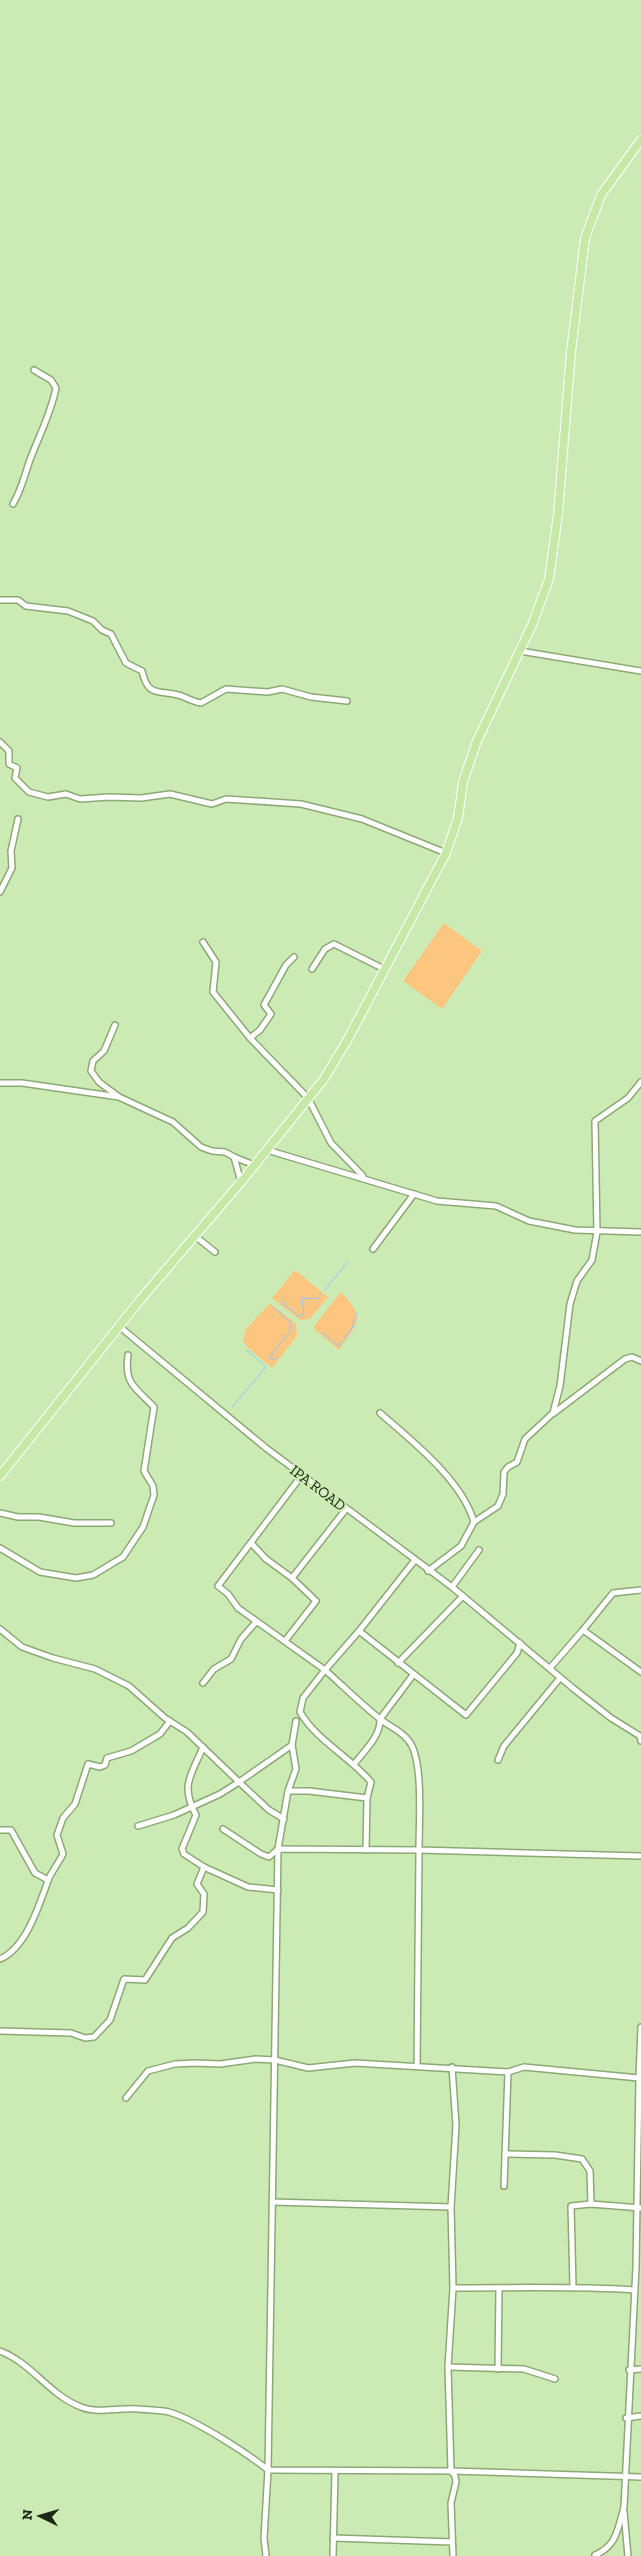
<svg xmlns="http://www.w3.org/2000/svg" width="641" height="2556" font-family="'Zilla Slab',serif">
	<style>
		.green { fill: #fcc580 }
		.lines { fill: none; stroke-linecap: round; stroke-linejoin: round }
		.stream { stroke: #93c5fd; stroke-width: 1 }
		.street-casing { stroke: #8ca975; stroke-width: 8 }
		.primary-casing { stroke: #fff; stroke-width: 10 }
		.street { stroke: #fff; stroke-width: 5 }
		.primary { stroke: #c7e9a7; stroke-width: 8 }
		.labels { text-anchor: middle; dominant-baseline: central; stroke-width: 4.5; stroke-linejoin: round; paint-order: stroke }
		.street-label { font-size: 15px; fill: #1d2814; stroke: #ccebb4 }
	</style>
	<rect width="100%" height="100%" fill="#ccebb4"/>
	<g class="green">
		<path d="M444,923L482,951L442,1009L403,981Z"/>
		<path d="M295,1270L328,1297L310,1319L300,1320L272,1298Z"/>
		<path d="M341,1292C367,1318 357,1324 339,1350L315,1330L314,1326Z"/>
		<path d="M270,1303L296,1324L297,1336L272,1368L247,1347L243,1340L246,1329Z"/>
	</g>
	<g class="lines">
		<g class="stream">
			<path d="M325,1290L348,1261"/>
			<path d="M283,1300L285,1305L299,1316L304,1315L302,1298L317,1299L321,1294"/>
			<path d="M273,1307L291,1323V1330L269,1358L274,1360L277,1357"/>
			<path d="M321,1332L339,1346L352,1328L357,1314"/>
			<path d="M232,1407L266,1367L247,1350"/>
		</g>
		<g class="street-casing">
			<g id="street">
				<path d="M13,504C22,489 25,473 31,457C40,434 51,413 56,388L51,380L34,370"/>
				<path d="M0,600H18L26,606L68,611L93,621L102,630L111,634L126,663L142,671C148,697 157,690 178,695C186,697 193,702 201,703L226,689L268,692L282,689L311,697L347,701"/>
				<path d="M520,651L641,671"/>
				<path d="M0,742L9,751V764L17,768L15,778L29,792L48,797L66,794L80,799L109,797L141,798L170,794L212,804L226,799L301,804L362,819L446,853"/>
				<path d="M0,892L12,868L11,851L18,819"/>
				<path d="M203,942L216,962L213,992L250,1038L308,1098L331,1143L363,1176"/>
				<path d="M312,969L325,949L334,944L384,969"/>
				<path d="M115,1025L104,1051L93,1061L91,1071L99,1082L119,1097"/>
				<path d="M250,1038L260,1030L271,1014L264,1005L286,965L294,957"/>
				<path d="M0,1083H22L119,1097L173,1122L201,1147L212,1151L225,1152L234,1157L241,1182"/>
				<path d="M267,1150L437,1201L496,1206L529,1221L575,1230L641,1232"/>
				<path d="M234,1157L254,1165"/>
				<path d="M195,1236L215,1252"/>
				<path d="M373,1249L414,1194"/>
				<path d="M120,1327L266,1448L452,1587L574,1689L611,1718L640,1736L641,1741"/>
				<path d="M380,1413C412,1441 462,1480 474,1522"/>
				<path d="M554,1413L625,1359L632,1357L641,1361"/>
				<path d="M0,1513L18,1517H39L74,1523H111"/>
				<path d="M252,1544L266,1559L292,1578"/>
				<path d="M0,1548L40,1572L76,1578L93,1575L123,1557L143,1527L154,1495L153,1486L144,1471L154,1407C135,1387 124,1384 128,1355"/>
				<path d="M428,1571L461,1546L474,1522L498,1506L503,1494L504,1472L508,1467L517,1462L525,1439L553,1413L560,1386L570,1304L577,1281L592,1260L597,1232L595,1121L628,1098L641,1082"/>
				<path d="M452,1587L479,1550"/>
				<path d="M0,1629L22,1647L53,1658L95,1669L129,1686L165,1718L187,1732L239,1782L292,1745L296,1721"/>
				<path d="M583,1630L613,1593L641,1590"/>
				<path d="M359,1631L415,1560"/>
				<path d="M285,1641L316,1601L292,1578L346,1509"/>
				<path d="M520,1643L517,1653L466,1715L359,1631L325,1670C343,1686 361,1704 380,1719C390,1727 406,1733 412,1746C423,1768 419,1824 419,1850L641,1856"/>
				<path d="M398,1663L463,1596"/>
				<path d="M550,1668L583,1630L641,1672"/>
				<path d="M203,1683L214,1669L231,1659L241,1639L256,1622"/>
				<path d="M292,1745L296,1769L288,1791L278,1849L268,2470L451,2471L641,2477"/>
				<path d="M498,1760L504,1746L560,1678"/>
				<path d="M355,1763C364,1751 381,1736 380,1719L413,1675"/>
				<path d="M288,1791H309L367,1798L371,1782C349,1756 317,1741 300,1712L303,1698L325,1670L238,1608L228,1594L218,1586L302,1475"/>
				<path d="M138,1826L174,1815L220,1794L239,1782L269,1810L284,1819"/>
				<path d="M223,1829L261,1854L269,1857L278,1849L419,1850L417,2066"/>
				<path d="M0,1830H11L35,1873L48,1880"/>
				<path d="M366,1850L367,1798"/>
				<path d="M204,1867L248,1887L278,1890"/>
				<path d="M0,1959C27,1948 40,1902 49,1878C53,1870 59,1862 63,1854L57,1835L63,1818L75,1804L88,1764L100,1767L105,1765L107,1758L131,1751L160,1734L170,1721"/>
				<path d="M0,2031L71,2033L85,2038L94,2037L110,2020L124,1979L145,1980L172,1938L188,1928L203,1912L204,1894L197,1884L204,1867L184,1854L182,1849L196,1815C180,1785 191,1776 203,1747"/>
				<path d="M452,2067L456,2125L451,2207L453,2288L448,2367L451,2471L455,2476L456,2482L451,2503L453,2556"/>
				<path d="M639,2078L641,2027"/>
				<path d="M126,2098L148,2071L175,2064L195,2063L220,2064L256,2059L275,2060L308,2068L355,2063L508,2072L524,2067L639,2078L636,2267L624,2507C618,2528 617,2546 595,2555"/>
				<path d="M505,2154L555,2155L582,2159L590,2171L591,2204"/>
				<path d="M504,2186L508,2072"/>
				<path d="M272,2202L451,2207"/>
				<path d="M573,2286L571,2206L591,2204L641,2208"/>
				<path d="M453,2288C514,2288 573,2286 634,2290"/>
				<path d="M0,2351C32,2363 49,2395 81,2407C98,2414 120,2407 138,2409C148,2410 159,2410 169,2412C194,2419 247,2453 268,2470L264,2538L266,2556"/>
				<path d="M448,2367L524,2369L555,2379"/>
				<path d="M498,2369L499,2288"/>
				<path d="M629,2370L641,2369"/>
				<path d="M626,2418L641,2416"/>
				<path d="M624,2512L628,2556"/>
				<path d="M333,2538L452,2542"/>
				<path d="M333,2556L335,2472"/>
			</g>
		</g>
		<g class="primary-casing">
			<path id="primary" d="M0,1476L140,1300L241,1182L324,1079L348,1039L446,853L458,818L463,782L477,741L532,625L549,579L558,514L571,352L585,238L601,195L641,140"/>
		</g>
		<use href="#street" class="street"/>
		<use href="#primary" class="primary"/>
	</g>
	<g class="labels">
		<g class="street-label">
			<text transform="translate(318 1488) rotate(37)">IPA ROAD</text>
		</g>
	</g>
	<g transform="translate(40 2516) rotate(275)" stroke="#ccebb4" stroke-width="4" paint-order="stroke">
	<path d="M0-4L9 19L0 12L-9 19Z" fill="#1d2814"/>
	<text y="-8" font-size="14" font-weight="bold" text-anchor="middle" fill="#1d2814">N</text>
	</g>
</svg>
